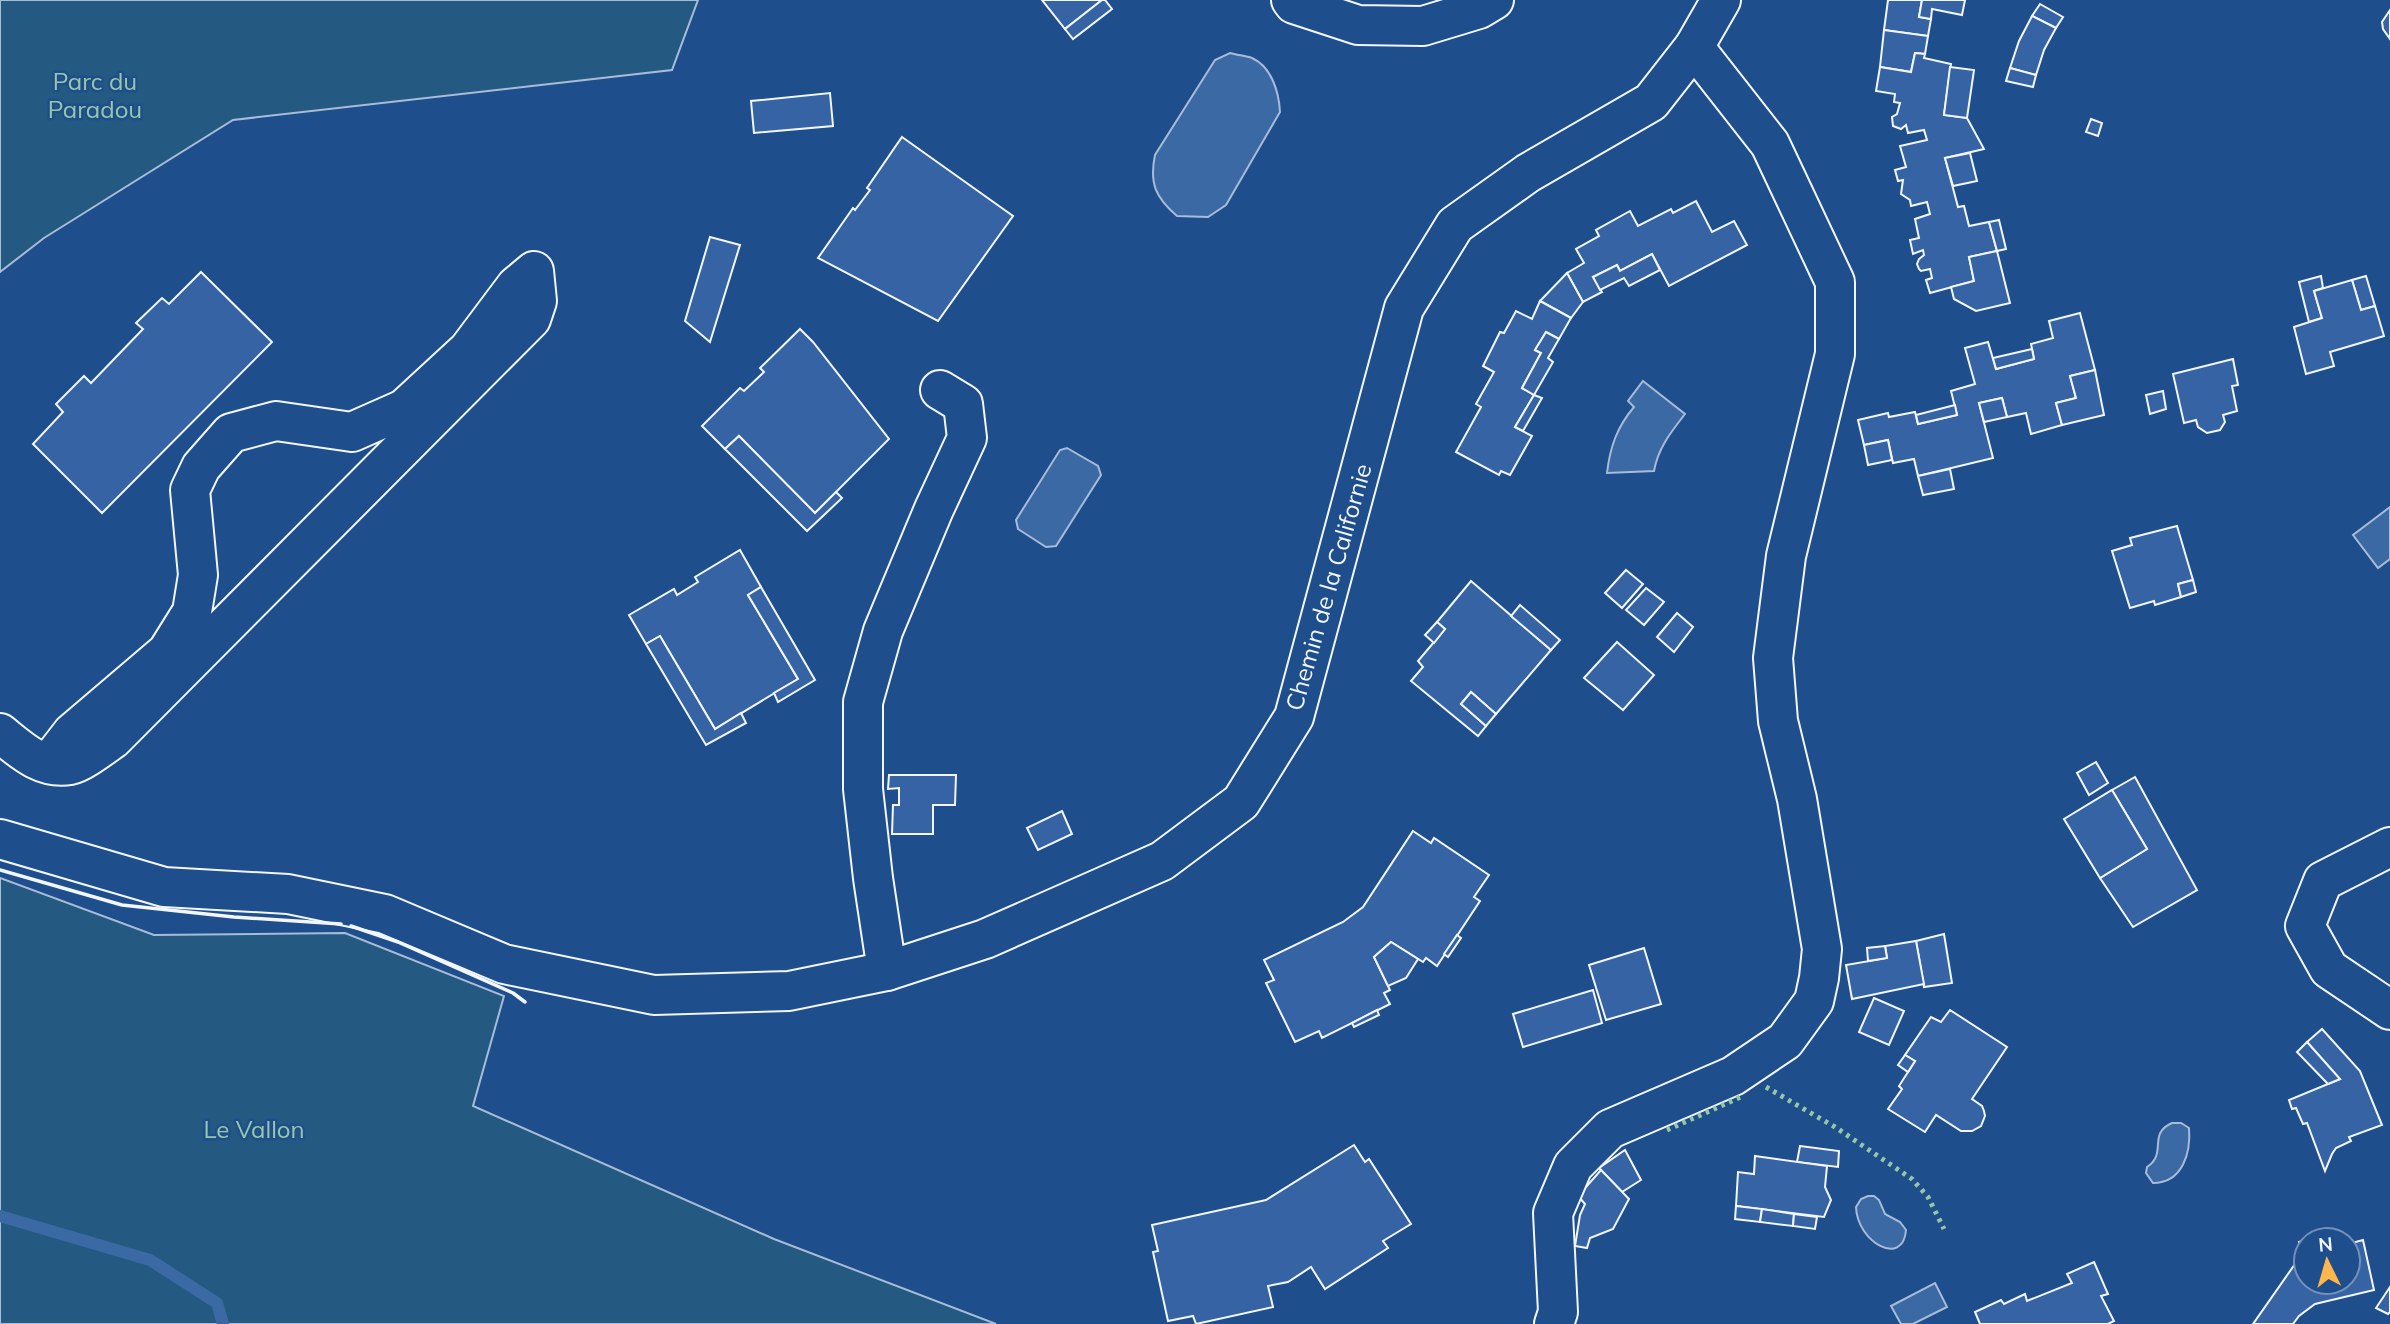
<svg xmlns="http://www.w3.org/2000/svg" width="2390" height="1324" font-family="Mulish,sans-serif">
	<style>
		.green { fill: #245a82; stroke: #a8bbd7; stroke-width: 2 }
		.water { fill: #3b69a3; stroke: #a8bbd7; stroke-width: 2 }
		.lines { fill: none; stroke-linecap: round; stroke-linejoin: round }
		.stream { stroke: #3b69a3; stroke-width: 12 }
		.building { fill: #3563a3; stroke: #f2f6ff; stroke-width: 2 }
		.minor-casing { stroke: #f2f6ff; stroke-width: 42 }
		.minor { stroke: #1f4e8c; stroke-width: 38 }
		.hedge { stroke: #97c8a6; stroke-width: 5; stroke-dasharray: 3.5 5; stroke-linecap: butt }
		.wall { stroke: #f2f6ff; stroke-width: 3.5 }
		.labels { text-anchor: middle; dominant-baseline: central; stroke-width: 5; stroke-linejoin: round; paint-order: stroke }
		.park-label { font-size: 24px; fill: #97c8a6; stroke: #1f4e8c }
		.street-label { font-size: 24px; fill: #f2f6ff; stroke: #1f4e8c }
	</style>
	<rect width="100%" height="100%" fill="#1f4e8c"/>
	<g class="green">
		<path d="M0,0H698L672,70L233,120L44,238L0,272Z"/>
		<path d="M0,878L154,935L345,933L504,996L473,1106L774,1239L996,1324H0Z"/>
	</g>
	<g class="water">
		<path d="M1230,53C1237,55 1246,56 1252,58C1272,67 1279,93 1280,112L1226,205L1208,217L1177,216C1156,198 1149,184 1155,155L1215,60Z"/>
		<path d="M1643,381L1685,414C1671,432 1658,448 1654,471L1607,473C1610,447 1617,427 1634,407L1628,401Z"/>
		<path d="M1067,448L1098,466L1101,475L1056,546L1046,547L1018,529L1016,520L1060,450Z"/>
		<path d="M2390,507V559L2378,568L2353,535Z"/>
		<path d="M2172,1123H2181L2189,1128C2191,1152 2183,1183 2153,1183L2146,1173L2147,1167C2168,1153 2147,1134 2172,1123Z"/>
		<path d="M1868,1196H1874L1879,1200L1885,1214L1900,1222L1906,1230C1903,1268 1857,1242 1856,1207L1861,1199Z"/>
		<path d="M1935,1283L1947,1307L1913,1324H1901L1891,1306Z"/>
	</g>
	<g class="lines">
		<path class="stream" d="M0,1216L150,1260L217,1303L223,1324"/>
	</g>
	<g class="building">
		<path d="M1042,0H1102L1065,29Z"/>
		<path d="M1102,0H1105L1112,9L1073,39L1065,29Z"/>
		<path d="M1888,0H1922L1919,17L1931,19L1928,36L1884,30Z"/>
		<path d="M1922,0H1965L1962,15L1932,9L1931,19L1919,17Z"/>
		<path d="M2040,4L2063,17L2056,28L2032,16Z"/>
		<path d="M2390,10V39L2383,29L2382,22Z"/>
		<path d="M2032,16L2056,28L2044,50L2036,75L2010,68L2019,41Z"/>
		<path d="M1884,30L1928,36L1925,54L1915,53L1911,72L1880,67Z"/>
		<path d="M1915,53L1925,54L1924,58L1951,64L1944,115L1967,118L1984,149L1945,158L1958,207L1964,206L1969,226L1989,222L1997,251L1969,257L1974,281L1930,293L1926,280L1932,278L1930,269L1921,271L1919,269L1917,264L1919,259L1924,255L1923,250L1913,254L1910,240L1919,238L1915,219L1930,214L1927,202L1911,206L1910,200L1901,194L1903,180L1898,181L1895,170L1906,167L1900,146L1927,140L1924,130L1908,133L1906,125L1901,129L1893,126L1892,117L1897,114L1900,103L1894,102L1895,94L1876,91L1880,67L1911,72Z"/>
		<path d="M1950,67L1974,70L1967,118L1944,115Z"/>
		<path d="M2010,68L2036,75L2033,87L2006,81Z"/>
		<path d="M830,93L833,126L754,133L751,101Z"/>
		<path d="M2091,119L2102,123L2098,136L2086,132Z"/>
		<path d="M902,137L1013,216L938,321L818,258L853,208L855,210L870,190L867,188Z"/>
		<path d="M1970,153L1977,181L1953,186L1945,158Z"/>
		<path d="M1696,201L1712,232L1734,221L1747,245L1669,286L1652,254L1620,271L1617,265L1593,277L1602,292L1583,302L1567,273L1584,263L1576,249L1599,236L1596,230L1630,211L1638,226L1671,209L1673,213Z"/>
		<path d="M1999,220L2006,249L1997,251L1989,222Z"/>
		<path d="M710,237L740,245L710,342L685,321Z"/>
		<path d="M1997,251L2010,303L1976,311L1954,299L1951,287L1974,281L1969,257Z"/>
		<path d="M1652,254L1660,270L1629,286L1624,278L1600,290L1593,277L1617,265L1620,271Z"/>
		<path d="M201,272L272,342L102,513L33,444L63,412L56,404L84,376L91,383L143,329L136,323L162,298L169,304Z"/>
		<path d="M1567,273L1583,302L1571,318L1540,301Z"/>
		<path d="M2321,276L2323,288L2314,291L2322,318L2309,322L2299,282Z"/>
		<path d="M2366,276L2375,306L2361,310L2352,280Z"/>
		<path d="M2352,280L2361,310L2375,306L2384,336L2330,352L2334,366L2306,374L2294,327L2322,318L2314,291Z"/>
		<path d="M1540,301L1571,318L1559,339L1546,332L1535,350L1541,353L1522,388L1534,395L1515,427L1532,436L1510,475L1501,471L1499,475L1456,452L1481,407L1476,404L1494,372L1483,366L1500,332L1504,333L1516,311L1532,319Z"/>
		<path d="M2080,313L2095,370L2070,376L2076,398L2056,403L2062,425L2031,434L2026,413L2007,417L2002,398L1979,403L1993,458L1918,476L1914,459L1893,463L1888,440L1864,445L1858,420L1888,413L1889,417L1915,412L1918,424L1957,415L1951,391L1975,384L1965,348L1988,342L1996,369L2034,359L2031,344L2053,338L2049,321Z"/>
		<path d="M800,329L813,342L889,439L815,513L739,436L725,449L702,426L740,388L744,391L764,372L760,368Z"/>
		<path d="M1546,332L1559,339L1548,358L1553,362L1534,395L1522,388L1541,353L1535,350Z"/>
		<path d="M2032,349L2034,359L1996,369L1993,358Z"/>
		<path d="M2233,359L2238,385L2232,386L2237,411L2223,415L2225,422L2220,430L2207,433L2198,427L2196,420L2184,423L2173,374Z"/>
		<path d="M2095,370L2104,415L2062,425L2056,403L2076,398L2070,376Z"/>
		<path d="M2163,391L2166,409L2150,414L2146,395Z"/>
		<path d="M1534,395L1542,398L1523,431L1515,427Z"/>
		<path d="M2002,398L2007,417L1984,422L1979,403Z"/>
		<path d="M1955,405L1957,415L1918,424L1916,415Z"/>
		<path d="M739,436L815,513L836,492L842,498L807,531L725,449Z"/>
		<path d="M1888,440L1892,460L1868,465L1864,445Z"/>
		<path d="M1950,469L1954,489L1923,495L1918,476Z"/>
		<path d="M2177,526L2193,580L2178,584L2181,597L2155,605L2154,601L2130,608L2112,551L2132,545L2130,538Z"/>
		<path d="M740,550L761,587L748,595L798,679L715,729L660,636L646,644L629,615L674,589L677,595L698,582L695,577Z"/>
		<path d="M1626,570L1643,584L1622,608L1605,593Z"/>
		<path d="M2193,580L2196,592L2181,597L2178,584Z"/>
		<path d="M1471,581L1551,650L1496,714L1471,692L1461,704L1486,726L1478,736L1411,681L1423,667L1418,661L1445,629L1437,622Z"/>
		<path d="M761,587L815,680L778,702L774,693L798,679L748,595Z"/>
		<path d="M1646,588L1664,602L1644,625L1626,610Z"/>
		<path d="M1520,605L1560,640L1551,650L1511,616Z"/>
		<path d="M1677,613L1693,627L1674,652L1657,637Z"/>
		<path d="M1437,622L1445,629L1434,643L1425,635Z"/>
		<path d="M660,636L715,729L741,713L746,723L706,745L646,644Z"/>
		<path d="M1617,642L1654,675L1623,710L1584,678Z"/>
		<path d="M1471,692L1496,714L1486,726L1461,704Z"/>
		<path d="M2096,762L2108,783L2089,795L2077,773Z"/>
		<path d="M889,775H956L955,805H933V834H892L893,805H899V788L888,789Z"/>
		<path d="M2135,777L2197,890L2133,927L2100,878L2147,849L2112,790Z"/>
		<path d="M2112,790L2147,849L2100,878L2064,819Z"/>
		<path d="M1062,811L1072,834L1038,850L1027,828Z"/>
		<path d="M1413,831L1431,843L1434,838L1489,875L1474,897L1480,901L1437,966L1426,958L1423,962L1391,942L1374,957L1390,990L1384,993L1390,1004L1322,1038L1319,1031L1295,1042L1266,983L1274,980L1264,960L1343,922L1363,907Z"/>
		<path d="M1944,934L1952,983L1924,987L1916,941Z"/>
		<path d="M1457,935L1461,938L1448,957L1444,954Z"/>
		<path d="M1916,941L1924,984L1852,999L1846,965L1887,958L1885,946Z"/>
		<path d="M1391,942L1418,959L1406,978L1388,986L1374,957Z"/>
		<path d="M1885,946L1887,958L1868,961L1867,948Z"/>
		<path d="M1644,948L1661,1004L1606,1020L1589,965Z"/>
		<path d="M1593,990L1602,1023L1523,1047L1513,1014Z"/>
		<path d="M1874,998L1904,1011L1889,1045L1859,1032Z"/>
		<path d="M1377,1010L1379,1015L1354,1027L1352,1023Z"/>
		<path d="M1950,1010L2007,1047L1972,1099L1982,1106L1984,1111L1985,1116L1981,1126L1972,1131H1961L1936,1115L1925,1132L1888,1109L1902,1089L1899,1086L1915,1061L1905,1055L1931,1017L1941,1022Z"/>
		<path d="M2322,1029L2360,1071L2382,1125L2349,1137L2351,1141L2336,1148L2332,1154L2325,1171L2307,1123L2303,1124L2296,1108L2292,1109L2289,1100L2340,1079L2307,1042Z"/>
		<path d="M2307,1042L2340,1079L2328,1084L2297,1052Z"/>
		<path d="M1905,1055L1915,1061L1908,1072L1898,1065Z"/>
		<path d="M1354,1145L1365,1162L1369,1159L1411,1224L1383,1241L1388,1248L1325,1289L1311,1267L1288,1282L1268,1286L1273,1307L1196,1324L1193,1316L1168,1321L1153,1252L1158,1251L1152,1225L1266,1200Z"/>
		<path d="M1800,1146L1839,1151L1838,1167L1797,1162Z"/>
		<path d="M1625,1150L1641,1180L1622,1192L1599,1168Z"/>
		<path d="M1755,1156L1827,1166L1825,1187L1831,1200L1824,1217L1736,1206L1738,1172L1754,1174Z"/>
		<path d="M1601,1170L1629,1199L1613,1229L1590,1238L1587,1248L1575,1246L1580,1215L1585,1204L1578,1196Z"/>
		<path d="M1736,1206L1762,1209L1760,1222L1735,1219Z"/>
		<path d="M1762,1209L1794,1214L1793,1226L1760,1222Z"/>
		<path d="M1794,1214L1817,1217L1815,1229L1793,1226Z"/>
		<path d="M2306,1240V1282H2348V1244L2363,1240L2374,1290L2315,1304L2299,1316L2293,1324H2253L2302,1254L2299,1242Z"/>
		<path d="M2094,1262L2108,1294L2101,1296L2114,1321L2108,1324H1980L1975,1312L2001,1300L2004,1304L2025,1294L2027,1301L2072,1283L2067,1274Z"/>
		<path d="M2390,1287V1312L2388,1314L2376,1308Z"/>
	</g>
	<g class="lines">
		<g class="minor-casing">
			<g id="minor">
				<path d="M1291,0L1294,4L1358,25L1423,26L1479,9L1494,0"/>
				<path d="M0,733C20,749 41,770 70,765C81,763 103,746 113,739L531,319L537,301L534,271L516,286L468,350L404,409L352,432L276,421L231,433L201,467L190,490L198,575L192,612L167,652L72,733L48,764"/>
				<path d="M0,839L164,887L288,894L385,914L504,964L654,995L789,991L887,971L985,939L1162,861L1241,802L1294,717L1404,308L1455,225L1528,173L1651,102L1694,47L1721,0"/>
				<path d="M2390,847L2323,881L2305,926L2329,969L2390,1010"/>
				<path d="M887,971L873,878L863,789V702L883,631L934,509L967,438L963,404L940,390"/>
				<path d="M1554,1324L1558,1312L1553,1213L1573,1166L1610,1129L1733,1076L1785,1041L1814,1001L1819,978L1822,949L1797,799L1778,721L1773,658L1786,556L1835,354V282L1770,144L1694,47"/>
			</g>
		</g>
		<use href="#minor" class="minor"/>
		<g class="hedge">
			<path d="M1766,1087L1835,1127L1912,1179L1928,1197L1944,1229"/>
			<path d="M1667,1130L1743,1096"/>
		</g>
		<g class="wall">
			<path d="M0,870L122,905L234,917L341,924"/>
			<path d="M351,926L398,942L513,993L525,1002"/>
		</g>
	</g>
	<g class="labels">
		<g class="park-label">
			<text x="95" y="81">Parc du<tspan x="95" dy="28">Paradou</tspan></text>
			<text x="254" y="1129">Le Vallon</text>
		</g>
		<g class="street-label">
			<text transform="translate(1328 587) rotate(-74)">Chemin de la Californie</text>
		</g>
	</g>
	<g transform="translate(2327 1261) rotate(355)"><circle r="33" fill="#1f4e8c" stroke="#7391ba" stroke-width="2"/>
	<path d="M0-5L12 26L0 18L-12 26Z" fill="#ffb74d"/>
	<text y="-10" font-size="19" font-weight="bold" text-anchor="middle" fill="#f2f6ff">N</text>
	</g>
</svg>
